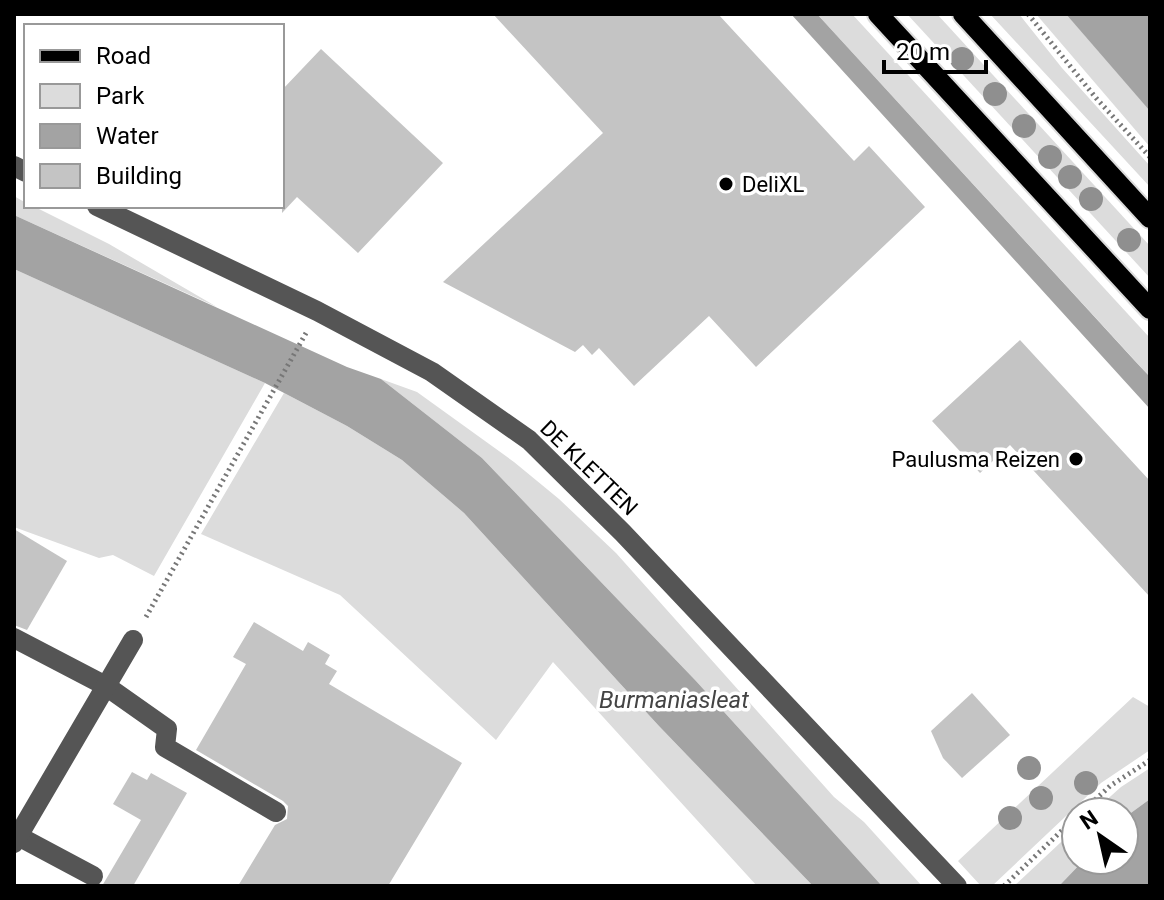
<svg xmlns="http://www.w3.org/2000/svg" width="1164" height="900" font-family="Roboto,sans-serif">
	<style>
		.green { fill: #dcdcdc }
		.water { fill: #a3a3a3 }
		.building { fill: #c4c4c4 }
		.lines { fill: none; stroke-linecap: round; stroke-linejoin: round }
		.major-casing { stroke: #dbdbdb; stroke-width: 24 }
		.path { stroke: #777; stroke-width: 5; stroke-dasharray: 2 4; stroke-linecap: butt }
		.minor { stroke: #555; stroke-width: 20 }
		.major { stroke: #000; stroke-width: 20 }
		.tree { fill: #8f8f8f }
		.poi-dot { fill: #000; stroke: #fff; stroke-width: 3 }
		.labels { text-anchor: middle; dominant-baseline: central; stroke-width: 7; stroke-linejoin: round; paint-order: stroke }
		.poi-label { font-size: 22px; fill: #000; stroke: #fff; text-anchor: start }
		.street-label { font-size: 22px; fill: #000; stroke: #fff }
		.water-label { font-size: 24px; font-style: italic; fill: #444; stroke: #fff }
	</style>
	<rect width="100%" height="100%" fill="#fff"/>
	<g class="green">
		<path d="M817,14H852L1150,338V377Z"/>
		<path d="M907,14H937L1150,246V278Z"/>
		<path d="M990,14H1019L1062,68L1150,166V187Z"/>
		<path d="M1036,14H1150V147Z"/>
		<path d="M14,196L26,203V206H33L109,244L217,307L14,215Z"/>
		<path d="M14,269L265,383L154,576L113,555L99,558L14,527Z"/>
		<path d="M381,379L417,392L514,462L559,499L616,553L834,797L864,822L922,886H882L696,681L482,458Z"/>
		<path d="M284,393L347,426L402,460L464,513L658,725L813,886H757L553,662L496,740L340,595L201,534Z"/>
		<path d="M1133,697L1150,707V750L1101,783L992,886H981L958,861Z"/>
		<path d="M1150,768V799L1124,818V812H1093L1121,787Z"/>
		<path d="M1076,828V860H1084L1059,886H1014Z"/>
	</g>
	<g class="water">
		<path d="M791,14H817L1135,361L1150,377V409Z"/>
		<path d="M1066,14H1150V111Z"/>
		<path d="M14,215L347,367L381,379L482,458L696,681L882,886H813L658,725L464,513L402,460L347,426L265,383L14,269Z"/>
		<path d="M1150,799V886H1059L1084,860H1124V818Z"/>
	</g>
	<g class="building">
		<path d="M493,14H718L854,161L869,146L925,207L756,367L709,316L634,386L599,348L592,355L583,345L575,352L443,282L603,133Z"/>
		<path d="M321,49L443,163L358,253L297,197L282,213V90Z"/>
		<path d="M1020,340L1150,481V597L1010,445L980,473L932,421Z"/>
		<path d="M14,529L67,561L27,630L14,625Z"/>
		<path d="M254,622L303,651L308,642L330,655L325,664L337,671L329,684L462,763L388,886H238L275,825L287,819L288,806L283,801L196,750L246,664L233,657Z"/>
		<path d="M972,693L1010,735L962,778L943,758L931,731Z"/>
		<path d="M132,772L147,780L151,773L187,793L133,886H102L141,820L113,804Z"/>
	</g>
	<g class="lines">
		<g class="major-casing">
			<g id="major">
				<path d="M878,14L1150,309"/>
				<path d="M963,14L1150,218"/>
			</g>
		</g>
		<g class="path">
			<path d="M1028,14L1096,98L1150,157"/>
			<path d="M146,617L306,333"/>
			<path d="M1082,812L1110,786L1150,760"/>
			<path d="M1004,886L1076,817"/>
		</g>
		<g class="minor">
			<path d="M14,166L26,172"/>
			<path d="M97,206L317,311L432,372L529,440L623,533L957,886"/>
			<path d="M14,638L106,686L167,729L165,747L276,812"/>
			<path d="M18,836L93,876"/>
			<path d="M14,843L133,640"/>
		</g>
		<use href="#major" class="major"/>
	</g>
	<g class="tree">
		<circle cx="962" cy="59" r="12"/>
		<circle cx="995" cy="94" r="12"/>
		<circle cx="1024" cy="126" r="12"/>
		<circle cx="1050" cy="157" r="12"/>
		<circle cx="1070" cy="177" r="12"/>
		<circle cx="1091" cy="199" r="12"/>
		<circle cx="1129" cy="240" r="12"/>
		<circle cx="1029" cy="768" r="12"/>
		<circle cx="1086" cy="783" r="12"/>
		<circle cx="1041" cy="798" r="12"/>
		<circle cx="1010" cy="818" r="12"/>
	</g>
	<g class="poi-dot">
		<circle cx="726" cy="184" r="8"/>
		<circle cx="1076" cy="459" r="8"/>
	</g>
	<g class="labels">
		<g class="poi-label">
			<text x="742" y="184">DeliXL</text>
			<text x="1060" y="459" text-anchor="end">Paulusma Reizen</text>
		</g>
		<g class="street-label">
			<text transform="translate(589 468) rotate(44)">DE KLETTEN</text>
		</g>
		<g class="water-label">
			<text x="674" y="700">Burmaniasleat</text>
		</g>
	</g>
	<rect width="1164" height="900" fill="none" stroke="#000000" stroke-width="32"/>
	<rect x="24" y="24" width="260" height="184" fill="#ffffff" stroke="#999999" stroke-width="2"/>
	<rect x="40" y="50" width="40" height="12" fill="#000000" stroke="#999999" stroke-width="2"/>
	<text x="96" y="64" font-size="24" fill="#000000">Road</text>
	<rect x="40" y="84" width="40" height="24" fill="#dcdcdc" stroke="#999999" stroke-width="2"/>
	<text x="96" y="104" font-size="24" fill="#000000">Park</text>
	<rect x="40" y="124" width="40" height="24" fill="#a3a3a3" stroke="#999999" stroke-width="2"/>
	<text x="96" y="144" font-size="24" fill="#000000">Water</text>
	<rect x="40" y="164" width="40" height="24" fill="#c4c4c4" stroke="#999999" stroke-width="2"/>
	<text x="96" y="184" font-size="24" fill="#000000">Building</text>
	<g transform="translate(1100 836) rotate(326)"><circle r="38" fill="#ffffff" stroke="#999999" stroke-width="2"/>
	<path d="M0-6L14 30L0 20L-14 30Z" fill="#000000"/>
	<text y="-12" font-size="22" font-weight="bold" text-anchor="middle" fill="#000000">N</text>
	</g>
	<path d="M884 60v12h102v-12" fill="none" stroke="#000000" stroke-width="4"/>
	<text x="896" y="60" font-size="24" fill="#000000" stroke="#ffffff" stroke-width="6" paint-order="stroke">20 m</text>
</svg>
